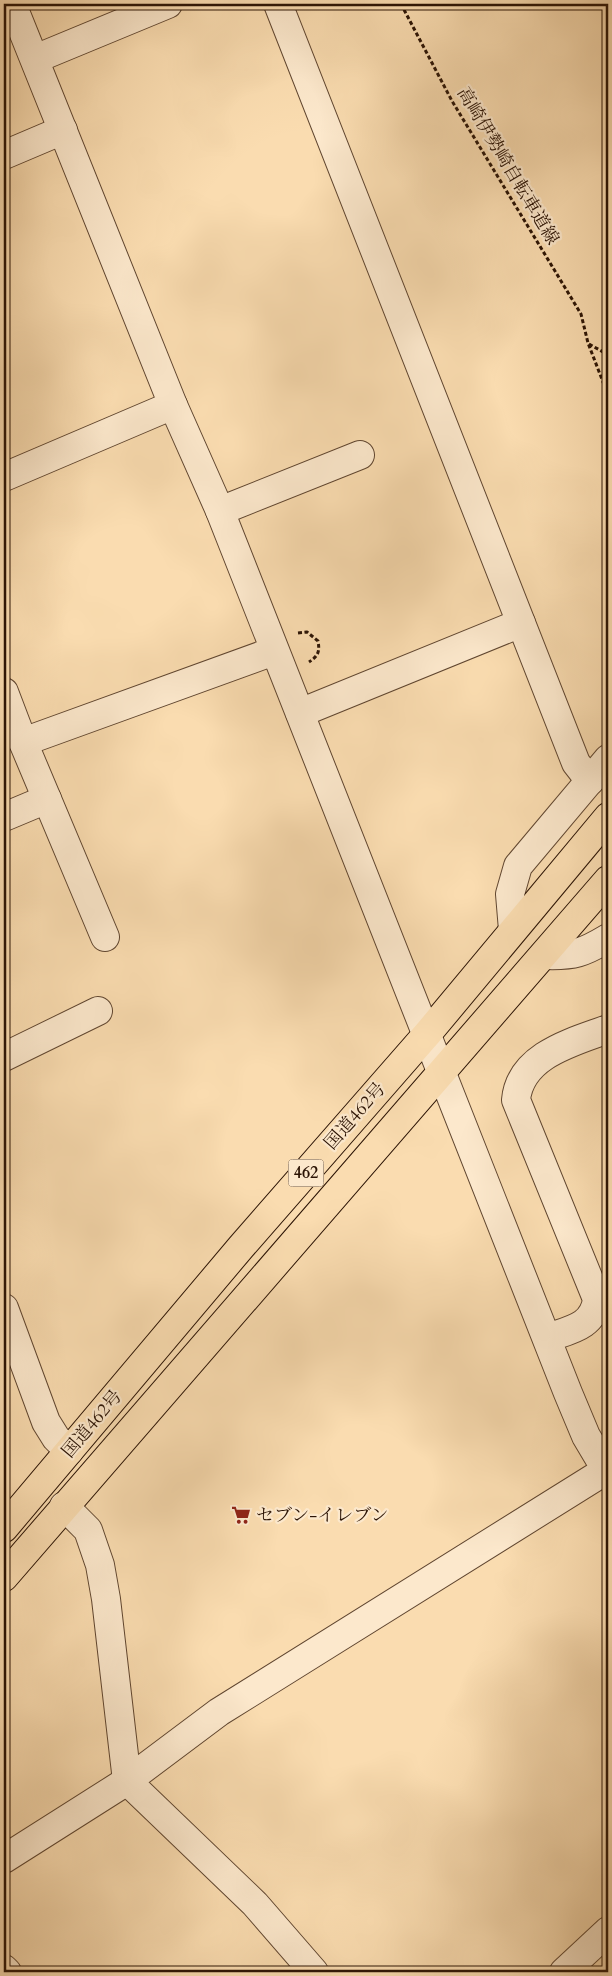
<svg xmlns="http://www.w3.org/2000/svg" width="612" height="1976" font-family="Cardo,'Noto Serif JP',serif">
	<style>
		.building { fill: #ebac90; stroke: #2c1405 }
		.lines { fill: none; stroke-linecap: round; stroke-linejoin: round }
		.minor-casing { stroke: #604630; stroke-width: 30 }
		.highway-casing { stroke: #2c1405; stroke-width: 30 }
		.path { stroke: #2c1405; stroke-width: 3; stroke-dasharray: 4 2.5; stroke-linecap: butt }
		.minor { stroke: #fce8cc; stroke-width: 28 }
		.highway { stroke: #fadcb0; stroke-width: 28 }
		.labels { text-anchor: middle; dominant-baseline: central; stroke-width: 4.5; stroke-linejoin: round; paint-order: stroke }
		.shield { fill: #fce8cc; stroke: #6a5441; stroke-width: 1 }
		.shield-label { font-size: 16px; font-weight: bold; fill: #2c1405 }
		.street-label { font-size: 18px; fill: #2c1405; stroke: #fce8cc }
		.poi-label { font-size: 18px; fill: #2c1405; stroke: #fce8cc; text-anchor: start }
	</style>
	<rect width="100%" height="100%" fill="#fadcb0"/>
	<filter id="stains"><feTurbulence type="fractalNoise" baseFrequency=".004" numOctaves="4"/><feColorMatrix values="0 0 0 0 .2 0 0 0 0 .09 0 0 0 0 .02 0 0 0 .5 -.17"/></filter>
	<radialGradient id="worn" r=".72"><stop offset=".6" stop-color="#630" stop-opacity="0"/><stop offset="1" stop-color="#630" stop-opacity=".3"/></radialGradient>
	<path class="building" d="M608,1255V1271L603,1257Z"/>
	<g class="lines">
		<g class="minor-casing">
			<g id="minor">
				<path d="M12,4L173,405L220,511L568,1393L586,1436L608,1473"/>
				<path d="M278,4L576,763L590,781"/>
				<path d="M35,59L168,4"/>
				<path d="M4,155L63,130"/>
				<path d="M4,477L173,405"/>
				<path d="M220,511L360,455"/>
				<path d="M4,692L23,742L274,651"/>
				<path d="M300,713L521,623"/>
				<path d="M23,742L105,937"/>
				<path d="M4,817L47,799"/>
				<path d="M513,930L510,894L518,866L608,759"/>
				<path d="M545,955C574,956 583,953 608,938"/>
				<path d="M4,1057L98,1011"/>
				<path d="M4,1308L46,1422L56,1438L69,1451"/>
				<path d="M547,1338C569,1330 594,1327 597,1299L516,1100C520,1055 573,1042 608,1029"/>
				<path d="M64,1506L88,1530L100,1565L106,1599L127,1781L255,1904L314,1972"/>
				<path d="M4,1859L127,1781L219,1712L608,1469"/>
				<path d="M4,1969L7,1972"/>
				<path d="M564,1972L608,1931"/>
			</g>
		</g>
		<g class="highway-casing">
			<g id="highway">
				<path d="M4,1528L241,1247L428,1033L608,817"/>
				<path d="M4,1577L608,880"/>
			</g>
		</g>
		<g class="path">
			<path d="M401,4L452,101L581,314L588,343L608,395"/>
			<path d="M589,344L605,353L608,358"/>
			<path d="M298,633L307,632L318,641C320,652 318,656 309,662"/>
		</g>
		<use href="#minor" class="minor"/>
		<use href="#highway" class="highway"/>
	</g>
	<defs>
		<g id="supermarket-bare" transform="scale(1.5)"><path d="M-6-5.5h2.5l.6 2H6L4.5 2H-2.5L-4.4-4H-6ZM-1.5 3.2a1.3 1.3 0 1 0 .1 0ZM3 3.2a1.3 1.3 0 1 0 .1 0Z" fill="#8f2418" stroke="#fce8cc" stroke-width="2.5" paint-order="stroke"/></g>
	</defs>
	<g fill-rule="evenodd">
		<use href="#supermarket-bare" x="241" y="1515"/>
	</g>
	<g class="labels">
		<rect class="shield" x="288.5" y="1159.5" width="35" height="27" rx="4"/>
		<g class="shield-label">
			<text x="306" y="1173">462</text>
		</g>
		<g class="street-label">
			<text transform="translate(508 166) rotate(59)">高崎伊勢崎自転車道線</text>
			<text transform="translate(355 1116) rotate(-49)">国道462号</text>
			<text transform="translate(92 1424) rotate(-50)">国道462号</text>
		</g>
		<g class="poi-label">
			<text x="256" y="1515">セブン-イレブン</text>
		</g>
	</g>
	<rect width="612" height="1976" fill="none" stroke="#fadcb0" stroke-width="20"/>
	<rect x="5" y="5" width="602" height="1966" fill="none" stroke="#2c1405" stroke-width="2.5"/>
	<rect x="10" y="10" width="592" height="1956" fill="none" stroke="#2c1405"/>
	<rect width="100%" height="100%" filter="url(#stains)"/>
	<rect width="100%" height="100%" fill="url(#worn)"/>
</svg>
